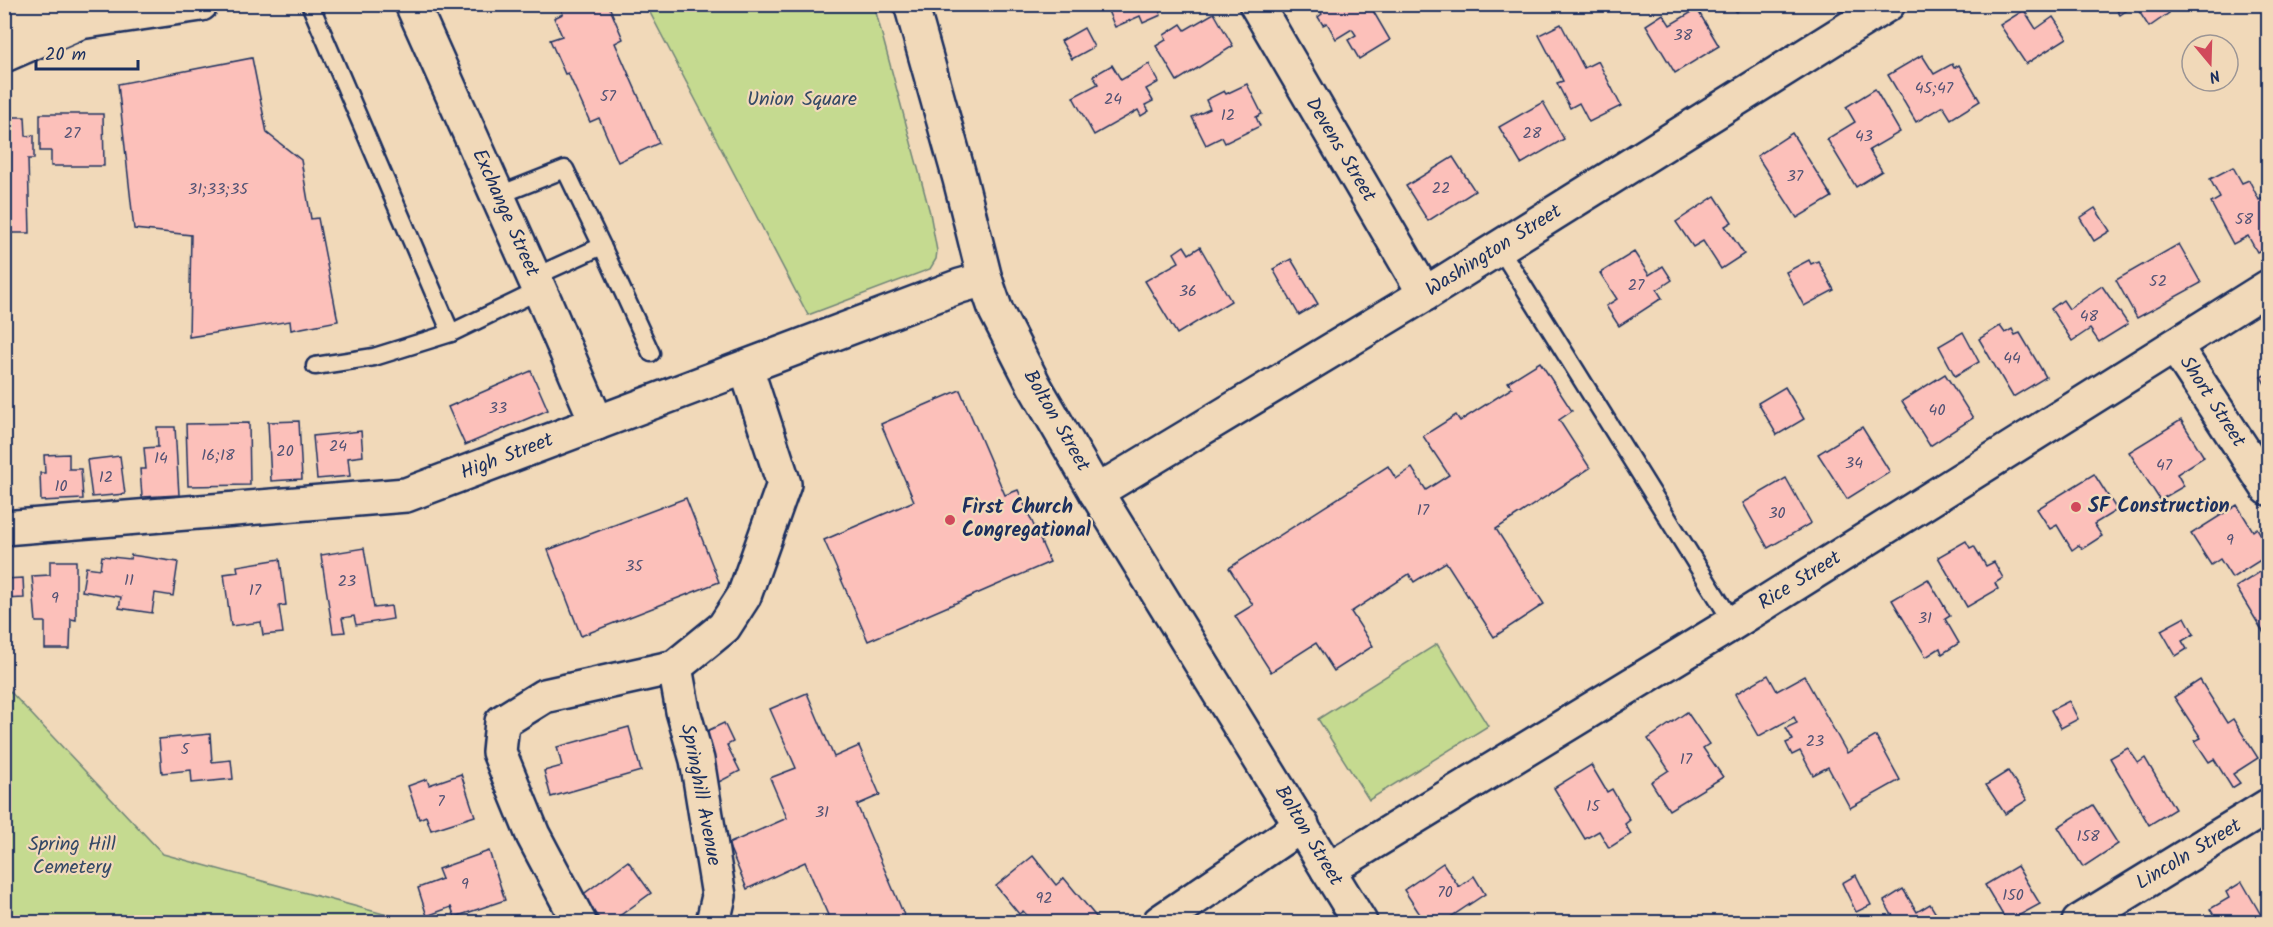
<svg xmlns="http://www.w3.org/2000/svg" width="2273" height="927" font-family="Kalam,sans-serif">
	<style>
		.green { fill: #c5da90; stroke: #708477; stroke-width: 1.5 }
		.building { fill: #fcc0ba; stroke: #1b2f5e; stroke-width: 1.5 }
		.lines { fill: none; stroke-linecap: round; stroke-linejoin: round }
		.lane-casing { stroke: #1b2f5e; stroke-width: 21 }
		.street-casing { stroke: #1b2f5e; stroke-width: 38 }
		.secondary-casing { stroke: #1b2f5e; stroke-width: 38 }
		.primary-casing { stroke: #1b2f5e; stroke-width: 38 }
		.lane { stroke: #f1d9b9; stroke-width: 16 }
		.street { stroke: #f1d9b9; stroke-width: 33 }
		.secondary { stroke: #f1d9b9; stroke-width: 33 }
		.primary { stroke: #f1d9b9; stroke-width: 33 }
		.poi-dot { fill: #d1495b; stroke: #f1d9b9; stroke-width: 2 }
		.labels { text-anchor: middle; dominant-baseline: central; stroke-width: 4.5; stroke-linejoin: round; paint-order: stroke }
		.number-label { font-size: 16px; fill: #535375 }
		.park-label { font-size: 20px; fill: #344966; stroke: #f1d9b9 }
		.street-label { font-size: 20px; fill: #1b2f5e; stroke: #f1d9b9 }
		.poi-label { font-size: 20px; font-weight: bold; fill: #1b2f5e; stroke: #f1d9b9; text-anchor: start }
	</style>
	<rect width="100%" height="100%" fill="#f1d9b9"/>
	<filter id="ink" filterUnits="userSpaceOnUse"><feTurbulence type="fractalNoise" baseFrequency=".0167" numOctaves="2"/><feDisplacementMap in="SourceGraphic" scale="12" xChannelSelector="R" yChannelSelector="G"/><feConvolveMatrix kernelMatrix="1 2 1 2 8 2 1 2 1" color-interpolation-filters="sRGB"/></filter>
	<g filter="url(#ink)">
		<g class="green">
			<path d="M646,5H874L930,213L937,251L936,259L930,269L808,315Z"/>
			<path d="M1437,644L1488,726L1369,800L1318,719Z"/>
			<path d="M5,686L163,854L413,922H5Z"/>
		</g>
		<g class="building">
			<path d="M562,4H608L623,39L615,43L659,143L618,162L599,118L590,122L568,73L565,74L550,40L562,36L554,18L563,14L559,6Z"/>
			<path d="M1105,4H1156L1161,15L1143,23L1140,16L1115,27Z"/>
			<path d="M1322,4H1369L1390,40L1359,59L1348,40L1356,35L1352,29L1336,39L1327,23L1323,25L1318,17L1322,14L1318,7Z"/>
			<path d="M1732,4H1749L1736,12Z"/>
			<path d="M2113,4H2163L2169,13L2149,27L2135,5L2120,15Z"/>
			<path d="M1697,9L1719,46L1675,73L1646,25L1663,14L1670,25Z"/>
			<path d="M2024,10L2036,29L2053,17L2067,38L2026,64L2000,25Z"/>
			<path d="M1214,13L1233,46L1177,81L1156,46L1166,40L1164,35L1181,24L1185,30Z"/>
			<path d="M1561,24L1584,68L1598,61L1621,106L1589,122L1579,103L1570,108L1557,83L1563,81L1539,35Z"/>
			<path d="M1084,28L1094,47L1072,59L1061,41Z"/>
			<path d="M1922,55L1934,74L1952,64L1954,68L1959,65L1980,101L1951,119L1943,106L1916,122L1888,75Z"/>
			<path d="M252,58L267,133L301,160L311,219L318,218L338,321L291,330L290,321L189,337L191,235L134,229L118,84Z"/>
			<path d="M1149,64L1159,82L1146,89L1153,101L1145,105L1149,111L1141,116L1138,110L1094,135L1073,97L1098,84L1093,76L1112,65L1121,80Z"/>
			<path d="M1247,84L1262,114L1256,117L1260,126L1225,143L1222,137L1206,145L1192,117L1210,109L1206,100L1224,91L1226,94Z"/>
			<path d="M1875,89L1900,132L1869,150L1882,171L1856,187L1827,139L1855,122L1846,107Z"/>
			<path d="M1543,102L1564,139L1521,164L1499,127Z"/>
			<path d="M40,114H103L104,166H51V151H40Z"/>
			<path d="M4,117H25L26,136L34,135V159H28L30,233H4Z"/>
			<path d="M1792,133L1832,197L1797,218L1757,156Z"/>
			<path d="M1453,157L1475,191L1428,221L1406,186Z"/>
			<path d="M2233,167L2242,183L2249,180L2259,200L2265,197L2268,202V246L2257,252L2248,236L2233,244L2211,203L2220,198L2210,179Z"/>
			<path d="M1715,196L1732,222L1725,226L1744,254L1721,269L1703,241L1693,247L1676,222Z"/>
			<path d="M2095,208L2110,231L2094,241L2080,218Z"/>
			<path d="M2179,244L2201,283L2137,318L2116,280Z"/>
			<path d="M1184,246L1189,254L1200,247L1231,301L1177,334L1145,281L1179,262L1174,253Z"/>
			<path d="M1634,252L1649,275L1663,266L1672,280L1657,290L1662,298L1619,326L1606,306L1617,299L1600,273Z"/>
			<path d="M1291,259L1318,304L1299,315L1273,269Z"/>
			<path d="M1809,260L1811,264L1818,261L1834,290L1804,306L1786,272Z"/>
			<path d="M2102,286L2128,324L2099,342L2090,329L2072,341L2051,309L2063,300L2069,309Z"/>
			<path d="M2000,326L2005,333L2012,329L2015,335L2020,333L2046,377L2013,397L1979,339Z"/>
			<path d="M1963,332L1979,362L1955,376L1939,346Z"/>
			<path d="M1540,362L1572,411L1559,420L1590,468L1496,529L1544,604L1494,637L1446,562L1414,582L1409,574L1351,612L1373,646L1334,671L1316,643L1271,672L1235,616L1253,605L1229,568L1388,466L1396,479L1412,468L1426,490L1449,475L1423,436L1456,415L1460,421L1512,388L1508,382Z"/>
			<path d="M531,371L548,410L465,445L448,407Z"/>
			<path d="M2268,373V389L2261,377Z"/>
			<path d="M1945,374L1973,418L1930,446L1902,401Z"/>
			<path d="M1785,387L1804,419L1777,435L1758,403Z"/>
			<path d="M960,390L1005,495L1018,490L1050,562L868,641L824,540L914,501L881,424Z"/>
			<path d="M2181,420L2204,457L2177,474L2184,486L2160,500L2129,452Z"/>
			<path d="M299,421L302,479L271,481L268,422Z"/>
			<path d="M249,423L250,485L188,486L186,424Z"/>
			<path d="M157,427H175L179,495L142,497L140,469H146L144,448L158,447Z"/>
			<path d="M1862,427L1890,472L1847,499L1818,454Z"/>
			<path d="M361,431L363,456L348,458L350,476L317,479L313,436Z"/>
			<path d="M5,447L10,503H4V447Z"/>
			<path d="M69,454V469H81L83,499L41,501L40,473H45L44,455Z"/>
			<path d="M120,456L125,494L92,497L87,460Z"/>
			<path d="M2094,474L2117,510L2094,524L2102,536L2082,549L2079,545L2072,550L2057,525L2050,529L2037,509Z"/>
			<path d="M1786,478L1811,523L1768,548L1743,503Z"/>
			<path d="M686,498L719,582L581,636L548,550Z"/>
			<path d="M2237,505L2253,531L2257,528L2268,547L2264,550L2267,556L2232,578L2220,559L2211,565L2191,534Z"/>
			<path d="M1966,541L1970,548L1974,546L1986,566L1994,562L2003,578L1995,583L1998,589L1967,607L1938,557Z"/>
			<path d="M364,548L374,608L391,606L393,619L356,625L354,616L342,618L345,632L333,633L321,555Z"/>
			<path d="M131,555L178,562L173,596L155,593L152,613L119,608L121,597L82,591L86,567L100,569L102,556L130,559Z"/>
			<path d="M280,559L286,605L279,606L283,633L263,635L261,622L231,626L224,574L238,572L237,566Z"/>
			<path d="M50,561H76V620L71,619L70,649H45V622H36L32,576L50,575Z"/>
			<path d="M2268,567V640L2236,587Z"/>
			<path d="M23,578L24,598L4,599V579Z"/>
			<path d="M1928,579L1950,616L1945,619L1959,643L1942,654L1940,648L1926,657L1892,600Z"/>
			<path d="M2185,617L2194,634L2182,641L2187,649L2176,656L2161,630Z"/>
			<path d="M1768,675L1777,691L1804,676L1847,753L1876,736L1900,780L1850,808L1828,767L1813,775L1800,751L1792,755L1786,743L1793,740L1786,728L1797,723L1794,717L1759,736L1735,694Z"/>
			<path d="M2200,680L2227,723L2233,719L2258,758L2233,774L2240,783L2232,788L2214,759L2209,762L2195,741L2201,738L2174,697Z"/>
			<path d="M807,693L834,757L859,746L880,795L857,805L907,922H831L805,862L747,889L728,844L787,818L770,778L796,768L770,709Z"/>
			<path d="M2069,701L2078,719L2061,728L2051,710Z"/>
			<path d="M1687,712L1709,744L1703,748L1723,777L1669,810L1651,782L1669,770L1648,739Z"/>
			<path d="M724,723L733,742L727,745L740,771L717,783L694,737Z"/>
			<path d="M629,727L641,771L551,797L544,771L562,766L557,747Z"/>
			<path d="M210,734L212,762L231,760L233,779L192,783L191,770L162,773L159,739Z"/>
			<path d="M2128,748L2138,763L2145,758L2175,809L2149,825L2110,758Z"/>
			<path d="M1591,765L1607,792L1612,789L1630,820L1625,824L1631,834L1609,848L1599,831L1585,839L1554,788Z"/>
			<path d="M2008,771L2027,800L2005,814L1986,785Z"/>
			<path d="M461,774L475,816L431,830L426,816L419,819L408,786L427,779L429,785Z"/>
			<path d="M2093,805L2118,844L2083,867L2058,827Z"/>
			<path d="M489,851L505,900L455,917L451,907L427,916L418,888L442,879L438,869Z"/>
			<path d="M1033,856L1056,885L1064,878L1097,918L1092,922H1033L1023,911L1019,914L996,886Z"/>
			<path d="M628,861L651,893L611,922H602L581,896Z"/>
			<path d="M1443,863L1459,887L1474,876L1485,894L1443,922H1425L1404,890Z"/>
			<path d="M2017,866L2040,904L2007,922L1985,885Z"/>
			<path d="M1856,875L1871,905L1856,912L1842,883Z"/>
			<path d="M2242,882L2265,922H2218L2210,909L2229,898L2226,892Z"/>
			<path d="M1903,889L1917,912L1930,904L1941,922H1896L1884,901Z"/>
			<path d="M1264,916L1269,922H1256Z"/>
		</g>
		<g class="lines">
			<g class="lane-casing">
				<g id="lane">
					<path d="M310,4L451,333L374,357L315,366"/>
					<path d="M497,196L565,169L602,246"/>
					<path d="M1499,247L1733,623"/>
					<path d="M534,277L602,246L651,353"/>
					<path d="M451,333L540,290"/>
				</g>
			</g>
			<g class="street-casing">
				<g id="street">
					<path d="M412,4L545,302L597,423"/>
					<path d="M1256,4L1425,294"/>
					<path d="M2175,346L2268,488"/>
					<path d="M1096,492L1425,294L1888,4"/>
					<path d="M4,528L406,495L960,286L985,279"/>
					<path d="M675,667L683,711L697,760L719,896L713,922"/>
					<path d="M1328,870L1733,623L2268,287"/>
					<path d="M579,922L533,835L499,752L502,722L544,696L675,667L724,627L744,596L784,484L746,368"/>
					<path d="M1160,922L1302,825"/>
				</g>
			</g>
			<g class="secondary-casing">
				<g id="secondary">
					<path d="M911,4L960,179L985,279L996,311L1034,385L1096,492L1360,922"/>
					<path d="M4,21L80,22L201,4"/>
				</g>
			</g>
			<g class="primary-casing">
				<g id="primary">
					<path d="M4,55L80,22"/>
					<path d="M2079,922L2268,806"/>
				</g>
			</g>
			<use href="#lane" class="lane"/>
			<use href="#street" class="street"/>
			<use href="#secondary" class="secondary"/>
			<use href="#primary" class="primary"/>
		</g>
	</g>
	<g class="poi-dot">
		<circle cx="2076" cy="507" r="6"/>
		<circle cx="950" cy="520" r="6"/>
	</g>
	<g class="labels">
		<g class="number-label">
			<text x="1683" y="35">38</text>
			<text x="1934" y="88">45;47</text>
			<text x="608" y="96">57</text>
			<text x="1113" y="99">24</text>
			<text x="1228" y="115">12</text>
			<text x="72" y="133">27</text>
			<text x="1532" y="133">28</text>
			<text x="1864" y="136">43</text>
			<text x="1795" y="176">37</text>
			<text x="1441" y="188">22</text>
			<text x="218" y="189">31;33;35</text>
			<text x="2244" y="219">58</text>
			<text x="2158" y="281">52</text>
			<text x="1636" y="285">27</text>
			<text x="1188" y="291">36</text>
			<text x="2089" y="316">48</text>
			<text x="2012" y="358">44</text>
			<text x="498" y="408">33</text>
			<text x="1937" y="410">40</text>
			<text x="338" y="446">24</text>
			<text x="285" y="451">20</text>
			<text x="218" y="455">16;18</text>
			<text x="161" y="458">14</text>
			<text x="1854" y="463">34</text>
			<text x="2164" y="465">47</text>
			<text x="106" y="477">12</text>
			<text x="61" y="486">10</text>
			<text x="1423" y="510">17</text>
			<text x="1777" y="513">30</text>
			<text x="2230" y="540">9</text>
			<text x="634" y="566">35</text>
			<text x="129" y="580">11</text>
			<text x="347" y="581">23</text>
			<text x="255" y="590">17</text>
			<text x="55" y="598">9</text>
			<text x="1925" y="618">31</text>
			<text x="1815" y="741">23</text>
			<text x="185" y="749">5</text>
			<text x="1686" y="759">17</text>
			<text x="441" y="801">7</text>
			<text x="1593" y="806">15</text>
			<text x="822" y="812">31</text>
			<text x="2088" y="836">158</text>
			<text x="465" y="884">9</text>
			<text x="1445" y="892">70</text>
			<text x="2013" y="895">150</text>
			<text x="1044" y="898">92</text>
		</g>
		<g class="park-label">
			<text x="802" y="100">Union Square</text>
			<text x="72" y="845">Spring Hill<tspan x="72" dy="23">Cemetery</tspan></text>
		</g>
		<g class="street-label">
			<text transform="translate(1340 150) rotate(59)">Devens Street</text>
			<text transform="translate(505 213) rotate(66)">Exchange Street</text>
			<text transform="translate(1494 251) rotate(-32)">Washington Street</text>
			<text transform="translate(2212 402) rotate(57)">Short Street</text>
			<text transform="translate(1056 421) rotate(60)">Bolton Street</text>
			<text transform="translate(507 457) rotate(-21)">High Street</text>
			<text transform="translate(1800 581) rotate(-32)">Rice Street</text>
			<text transform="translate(700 795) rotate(79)">Springhill Avenue</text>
			<text transform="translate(1308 836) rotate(59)">Bolton Street</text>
			<text transform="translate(2189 855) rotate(-31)">Lincoln Street</text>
		</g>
		<g class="poi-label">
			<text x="2088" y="507">SF Construction</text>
			<text x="962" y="508">First Church<tspan x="962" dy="23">Congregational</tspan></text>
		</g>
	</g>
	<rect width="2273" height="927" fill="none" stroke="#f1d9b9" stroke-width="24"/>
	<rect x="12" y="12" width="2249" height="903" fill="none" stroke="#1b2f5e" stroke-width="2" filter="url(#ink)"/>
	<g transform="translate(2210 63) rotate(161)"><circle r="28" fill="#f1d9b9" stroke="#9b9595" stroke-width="1.5"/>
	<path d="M0-4.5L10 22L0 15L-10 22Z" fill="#d1495b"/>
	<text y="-9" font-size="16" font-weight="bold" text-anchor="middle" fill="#1b2f5e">N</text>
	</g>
	<path d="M36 60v9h102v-9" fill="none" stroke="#1b2f5e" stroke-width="3"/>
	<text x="45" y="60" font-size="18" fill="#1b2f5e" stroke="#f1d9b9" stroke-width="4.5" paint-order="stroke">20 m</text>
</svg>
